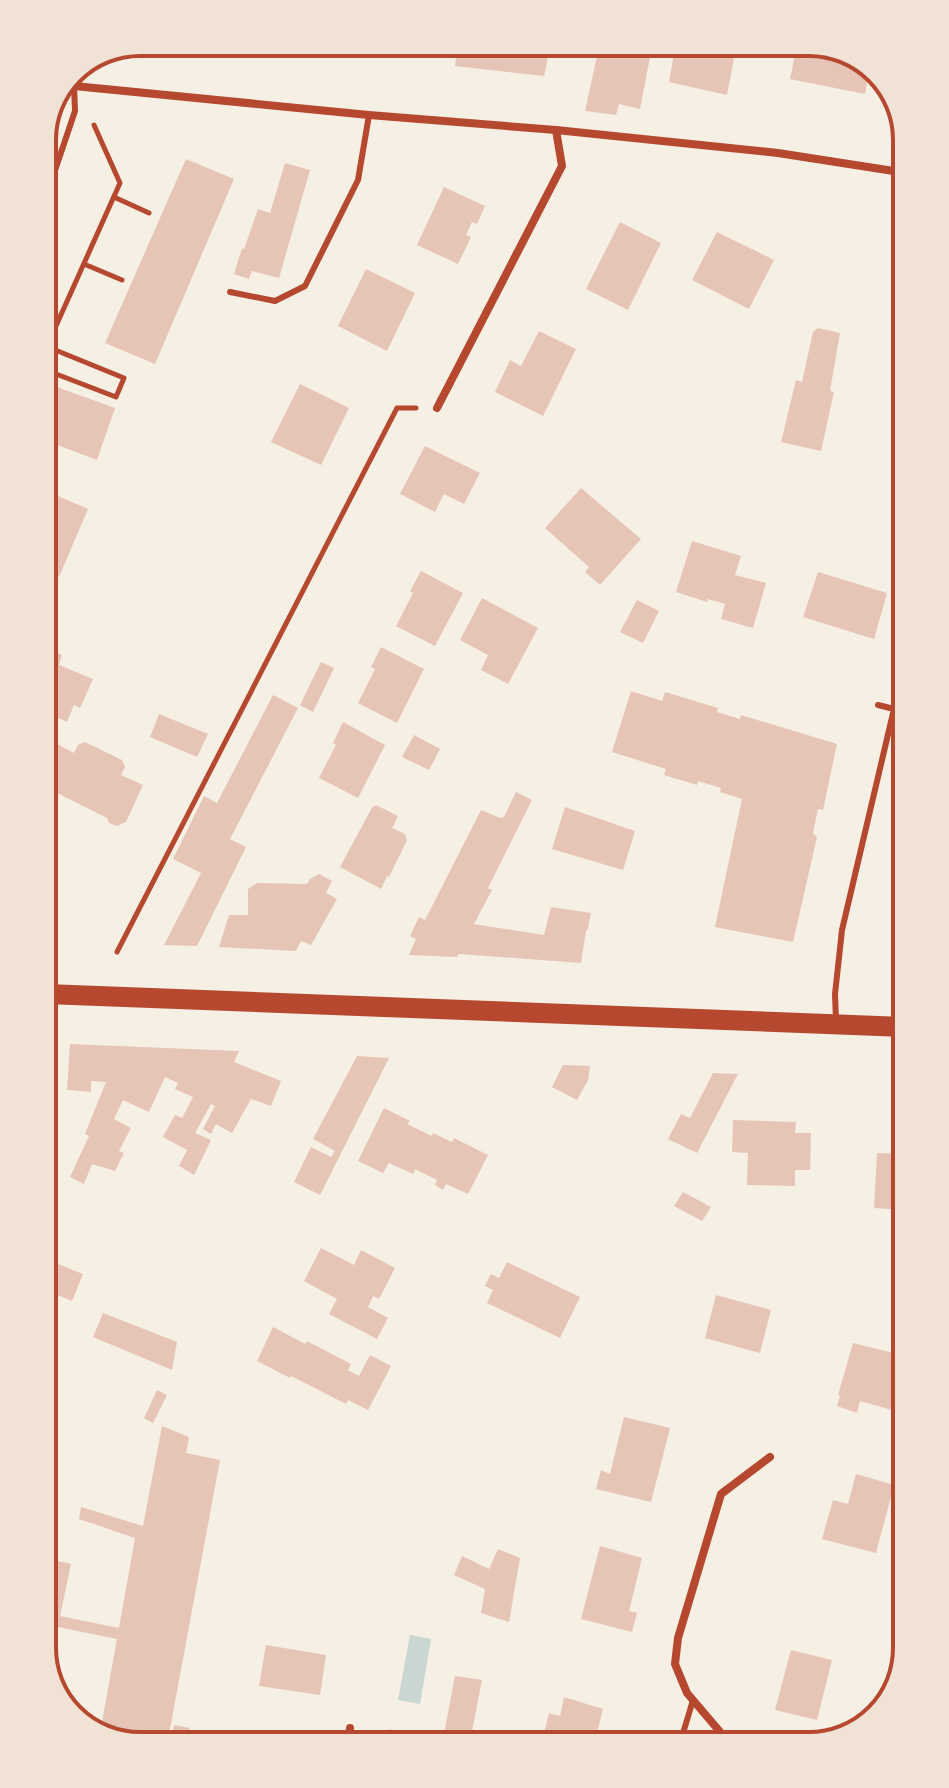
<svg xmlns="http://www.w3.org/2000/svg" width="949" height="1788" font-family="'Nunito Sans',sans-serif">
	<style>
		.water { fill: #c9d6d2 }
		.building { fill: #e6c5b7 }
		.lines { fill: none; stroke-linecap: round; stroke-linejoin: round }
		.path { stroke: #b5482f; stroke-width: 5 }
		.service { stroke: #b5482f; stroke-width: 6 }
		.minor { stroke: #b5482f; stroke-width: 8 }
		.primary { stroke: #b5482f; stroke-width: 20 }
		.rim { fill: none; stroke: #b5482f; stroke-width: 4 }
	</style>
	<rect width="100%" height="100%" fill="#f6efe4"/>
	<path class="water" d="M410,1635L431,1639L420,1704L398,1700Z"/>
	<g class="building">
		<path d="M458,42H551L544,76L455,66Z"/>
		<path d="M600,42H631L652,47L640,109L619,104L616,115L585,111Z"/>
		<path d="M676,42H710L736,48L727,95L669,82Z"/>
		<path d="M798,42H816L864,59L870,66L865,94L790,79L796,50H793L794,43Z"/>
		<path d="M186,159L234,179L155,364L105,343Z"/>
		<path d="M285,163L310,170L279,278L252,271L249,279L234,274L242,248L244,249L258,209L270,213Z"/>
		<path d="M444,187L485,206L477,224L472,222L466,235L471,237L458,264L417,245Z"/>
		<path d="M620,222L661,243L628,310L586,289Z"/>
		<path d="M717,232L774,260L749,309L692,280Z"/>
		<path d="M366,269L415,293L387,351L338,326Z"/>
		<path d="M818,328L840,333L830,391L834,392L821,451L781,442L796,380L802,382L813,332Z"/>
		<path d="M539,331L576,349L543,416L495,392L510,360L521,366Z"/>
		<path d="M43,382L115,408L97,460L44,440Z"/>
		<path d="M300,384L349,408L321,465L271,442Z"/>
		<path d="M425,446L480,473L464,504L444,494L435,512L400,494Z"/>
		<path d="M581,488L641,539L600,585L585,572L589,567L545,528Z"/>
		<path d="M44,490L88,509L59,577L57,576L51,593L44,590Z"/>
		<path d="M692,541L741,556L735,575L766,583L753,628L721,619L725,604L708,599L707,602L676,592Z"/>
		<path d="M421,571L463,593L435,646L396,626L413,593L410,591Z"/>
		<path d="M818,572L887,593L874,639L803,617Z"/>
		<path d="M482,598L538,628L508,684L481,670L488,655L460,640Z"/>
		<path d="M637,600L659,611L643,643L620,632Z"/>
		<path d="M45,647L62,655L59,665L93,679L80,708L74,705L67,722L45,712Z"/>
		<path d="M381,647L424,669L397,723L358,703L375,669L371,667Z"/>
		<path d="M321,662L334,668L313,712L300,705Z"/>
		<path d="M631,691L662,701L665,692L718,708L717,712L740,719L741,715L837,744L823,810L818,809L813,833L817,837L793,942L715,927L742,799L720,792L721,788L698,781L697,785L664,775L666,769L612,752Z"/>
		<path d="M273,695L298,708L230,839L246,847L197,946L164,945L201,873L173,859L204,796L217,803Z"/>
		<path d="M159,714L208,734L197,757L150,737Z"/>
		<path d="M343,722L385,745L358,798L319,778L336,745L333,743Z"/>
		<path d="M414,735L440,749L429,770L402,757Z"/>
		<path d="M85,742L122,760L125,767L121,775L143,785L126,822L117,826L109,823L107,818L55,792L49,794L45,792V770L57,744L74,753L78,745Z"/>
		<path d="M516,792L532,800L488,888L492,890L474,924L544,935L551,907L591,913L588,928L586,931L581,963L459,954L457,957L409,955L416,939L410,936L419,917L425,920L481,810L500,818L504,817Z"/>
		<path d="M376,805L398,816L392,828L405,834L407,840L389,877L387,876L381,889L340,867L373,806L374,807Z"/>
		<path d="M565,807L635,831L623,870L552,849Z"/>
		<path d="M319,874L332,881L326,893L337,899L311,945L301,941L296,951L219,947L229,915H248V889L257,883L307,884L310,879Z"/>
		<path d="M70,1044L239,1051L234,1062L281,1081L271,1106L251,1099L232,1133L216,1124L211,1134L203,1129L215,1106L211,1104L195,1133L211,1140L194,1175L179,1166L187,1150L163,1137L175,1115L182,1118L193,1097L175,1089L178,1083L165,1077L149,1112L123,1100L114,1119L131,1128L119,1151L124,1153L115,1171L92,1164L84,1184L70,1177L89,1136L85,1134L106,1082L91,1081V1092L67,1090Z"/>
		<path d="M357,1056L389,1058L320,1195L294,1182L311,1147L331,1157L335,1151L313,1139Z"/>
		<path d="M563,1065L590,1066L588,1080L577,1100L552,1087Z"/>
		<path d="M713,1073L738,1074L697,1153L668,1139L681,1114L690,1118Z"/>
		<path d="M384,1108L410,1121L407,1124L432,1136L433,1133L452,1142L454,1138L488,1155L468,1194L446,1184L443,1190L435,1185L437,1180L415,1169L413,1174L389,1163L383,1173L358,1161Z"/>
		<path d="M733,1120L796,1122L795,1133H811L810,1170H795V1186L747,1185L748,1153L732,1152Z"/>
		<path d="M877,1153L905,1154V1210L874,1208Z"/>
		<path d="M683,1192L711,1207L702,1221L674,1206Z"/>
		<path d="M321,1248L354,1265L361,1250L395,1268L379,1299L373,1296L368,1307L388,1318L377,1339L329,1314L337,1299L304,1281Z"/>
		<path d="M48,1250L52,1252L48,1260L83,1274L72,1301L48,1291Z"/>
		<path d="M507,1262L580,1297L560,1338L487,1303L493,1290L485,1286L491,1274L499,1278Z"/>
		<path d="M716,1295L771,1310L760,1353L705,1338Z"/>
		<path d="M103,1313L177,1342L172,1370L93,1337Z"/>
		<path d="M273,1327L305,1344L307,1341L351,1364L348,1370L359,1376L370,1355L391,1366L368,1410L348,1400L346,1404L291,1376L290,1378L257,1361Z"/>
		<path d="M853,1343L906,1356V1414L860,1401L857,1413L837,1406L840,1396L838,1395Z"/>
		<path d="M157,1390L167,1395L153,1423L144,1418Z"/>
		<path d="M624,1417L670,1428L651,1502L596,1489L601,1470L610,1474Z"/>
		<path d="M162,1426L189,1437L186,1453L220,1460L167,1745L133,1746L100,1733L117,1639L58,1627L49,1661V1559L71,1564L60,1616L119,1628L135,1538L79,1519L81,1507L143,1526Z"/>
		<path d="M856,1474L894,1485L876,1553L822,1539L833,1500L848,1504Z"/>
		<path d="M600,1546L642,1558L629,1611L637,1613L632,1632L581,1619Z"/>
		<path d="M498,1549L520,1558L509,1622L481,1613L485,1589L454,1575L462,1556L489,1569Z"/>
		<path d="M266,1645L326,1655L320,1695L259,1686Z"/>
		<path d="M791,1650L832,1660L817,1720L775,1710Z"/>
		<path d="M455,1676L482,1680L470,1742L385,1743L388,1729L443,1739Z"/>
		<path d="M564,1697L603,1709L595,1741L542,1742L549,1713L560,1716Z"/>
		<path d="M174,1725L190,1728L187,1745H170Z"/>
	</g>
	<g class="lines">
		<g class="path">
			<path d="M114,197L149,213"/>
			<path d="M84,264L122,280"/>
			<path d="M43,345L124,378L116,397L43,369"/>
			<path d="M47,346L120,183L94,125"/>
			<path d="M117,952L397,408H416"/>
		</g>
		<g class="service">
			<path d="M43,206L75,111L74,85"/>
			<path d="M230,292L275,301L305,286L358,180L369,115"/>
			<path d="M836,1021L835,994L842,930L894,709L878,705"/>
			<path d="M681,1740L693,1700"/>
		</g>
		<g class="minor">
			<path d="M64,85L369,115L556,130L778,153L900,172"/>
			<path d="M437,408L562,166L556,130"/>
			<path d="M727,1740L687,1693L675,1664L678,1638L721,1494L770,1457"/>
			<path d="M348,1744L350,1728"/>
		</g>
		<path class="primary" d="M46,994L904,1027"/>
	</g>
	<path d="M0 0H949V1788H0ZM140 56H809A84 84 0 0 1 893 140V1648A84 84 0 0 1 809 1732H140A84 84 0 0 1 56 1648V140A84 84 0 0 1 140 56Z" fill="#f1e2d6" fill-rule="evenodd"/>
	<path class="rim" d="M140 56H809A84 84 0 0 1 893 140V1648A84 84 0 0 1 809 1732H140A84 84 0 0 1 56 1648V140A84 84 0 0 1 140 56Z"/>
</svg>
